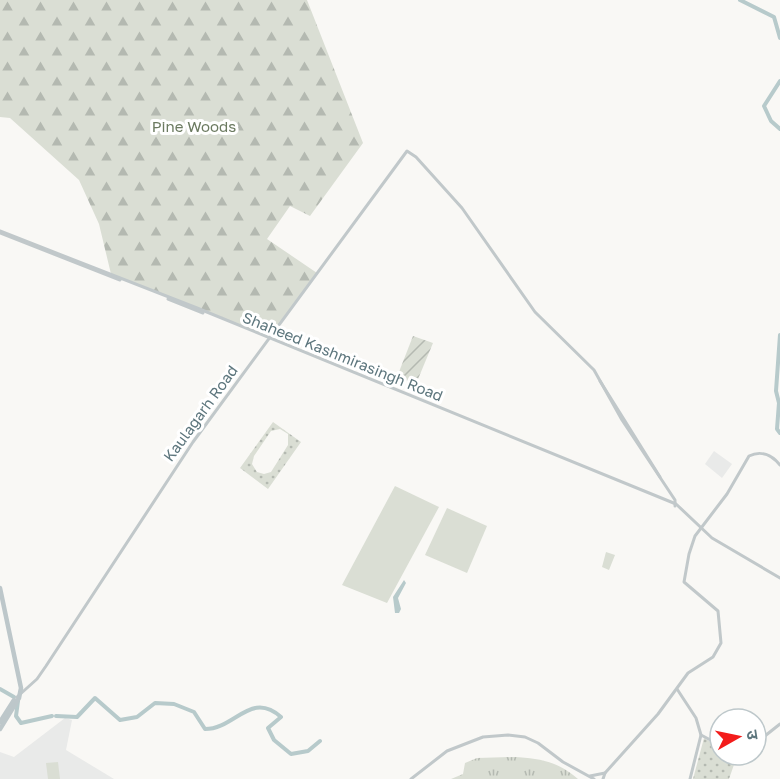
<svg xmlns="http://www.w3.org/2000/svg" width="780" height="779" font-family="'Golos Text','Noto Sans Devanagari',sans-serif">
	<style>
		.built { fill: #e9eae9 }
		.grass { fill: url(#grass-tufts) }
		.forest { fill: url(#forest-firs) }
		.park { fill: url(#park-dots); fill-rule: evenodd }
		.garden { fill: url(#garden-furrows) }
		.pitch { fill: #daded4 }
		.water { fill: #b7cacb }
		.lines { fill: none; stroke-linecap: round; stroke-linejoin: round }
		.river { stroke: #b7cacb; stroke-width: 4 }
		.minor { stroke: #c1c8ca; stroke-width: 3 }
		.major { stroke: #bdc7ca; stroke-width: 4.5 }
		.labels { text-anchor: middle; dominant-baseline: central; stroke-width: 6; stroke-linejoin: round; paint-order: stroke }
		.park-label { font-size: 15px; fill: #6b7a60; stroke: #fff }
		.street-label { font-size: 15px; fill: #5d767d; stroke: #fff }
	</style>
	<defs>
		<pattern id="grass-tufts" width="24" height="20" patternUnits="userSpaceOnUse" patternTransform="scale(1.5)"><rect width="24" height="20" fill="#daded4"/><path d="M3 7l-1-3M5 7V3M7 7l1-3M15 17l-1-3M17 17v-4M19 17l1-3" fill="none" stroke="#b4b9b1"/></pattern>
		<pattern id="forest-firs" width="22" height="20" patternUnits="userSpaceOnUse" patternTransform="scale(1.5)"><rect width="22" height="20" fill="#daded4"/><path d="M5 1l3.5 6h-7zM16 11l3.5 6h-7z" fill="#b4b9b1"/></pattern>
		<pattern id="park-dots" width="8" height="8" patternUnits="userSpaceOnUse" patternTransform="scale(1.5)"><rect width="8" height="8" fill="#daded4"/><path d="M2 2h.1M6 6h.1" fill="none" stroke="#b4b9b1" stroke-width="1.8" stroke-linecap="round"/></pattern>
		<pattern id="garden-furrows" width="10" height="10" patternUnits="userSpaceOnUse" patternTransform="scale(1.5)"><rect width="10" height="10" fill="#daded4"/><path d="M-1 1l2-2M0 10L10 0M9 11l2-2" fill="none" stroke="#b4b9b1"/></pattern>
	</defs>
	<rect width="100%" height="100%" fill="#f9f8f5"/>
	<g class="built">
		<path d="M714,451L732,464L722,478L705,464Z"/>
		<path d="M65,718L72,720L66,750L114,779H0V752L14,757Z"/>
	</g>
	<path class="grass" d="M514,757C539,758 559,762 578,779H451L463,774L465,763L477,758Z"/>
	<path class="forest" d="M0,0H307L363,143L310,216L290,206L267,239L317,273L269,338L111,274L99,224L79,180L10,118L0,117Z"/>
	<g class="park">
		<path d="M273,422L301,442L268,489L240,468ZM280,429L288,434V445L271,472L264,474L257,472L252,464L254,456L271,431Z"/>
		<path d="M704,738L720,747V755L737,756L729,779H693Z"/>
	</g>
	<path class="garden" d="M413,336L433,343L416,384L397,377Z"/>
	<g class="pitch">
		<path d="M395,486L439,507L387,603L342,585Z"/>
		<path d="M447,508L487,526L467,573L425,555Z"/>
		<path d="M606,552L615,555L609,570L602,567Z"/>
		<path d="M58,762L60,779H48L46,763Z"/>
	</g>
	<path class="water" d="M404,580L406,583L398,598L401,609L399,613H395L393,597Z"/>
	<g class="lines">
		<g class="river">
			<path d="M740,0L774,17L780,38"/>
			<path d="M780,81L764,106L771,121L780,129"/>
			<path d="M780,335L776,391L779,403L777,429L780,433"/>
			<path d="M0,689L14,697"/>
			<path d="M18,701L16,716L21,723L52,716"/>
			<path d="M56,716L77,717L95,698L120,720L137,717L155,703L174,704L194,712L205,729C235,729 251,690 281,717L268,728L274,740L291,754L308,751L320,741"/>
		</g>
		<g class="minor">
			<path d="M0,231L197,308L676,504L712,538L780,578"/>
			<path d="M0,233L120,280"/>
			<path d="M168,299L203,313"/>
			<path d="M600,381L660,477"/>
			<path d="M677,689L696,718L701,735L690,779"/>
			<path d="M17,697L37,679L46,666L193,442L407,151L416,157L462,208L535,312L594,370L622,420L675,500V506"/>
			<path d="M701,735L720,745"/>
			<path d="M756,743L780,724"/>
			<path d="M740,755H742"/>
			<path d="M590,776L605,773L658,714L688,673L713,657L721,643L718,611L684,582L689,554L695,536L727,494L749,456C761,450 772,455 780,465"/>
			<path d="M411,779L447,751L483,737L508,735L525,737L538,743L563,762L594,779"/>
			<path d="M603,779L605,773"/>
		</g>
		<g class="major">
			<path d="M0,588L21,688L19,698L0,729"/>
			<path d="M0,722L14,700"/>
		</g>
	</g>
	<g class="labels">
		<g class="park-label">
			<text x="194" y="126">Pine Woods</text>
		</g>
		<g class="street-label">
			<text transform="translate(343 356) rotate(22)">Shaheed Kashmirasingh Road</text>
			<text transform="translate(200 413) rotate(-54)">Kaulagarh Road</text>
		</g>
	</g>
	<g transform="translate(738 737) rotate(81)"><circle r="28" fill="#ffffff" stroke="#bec8cb" stroke-width="1.5"/>
	<path d="M0-4.5L10 22L0 15L-10 22Z" fill="#f31c1b"/>
	<text y="-9" font-size="16" font-weight="bold" text-anchor="middle" fill="#5d767d">उ</text>
	</g>
</svg>
